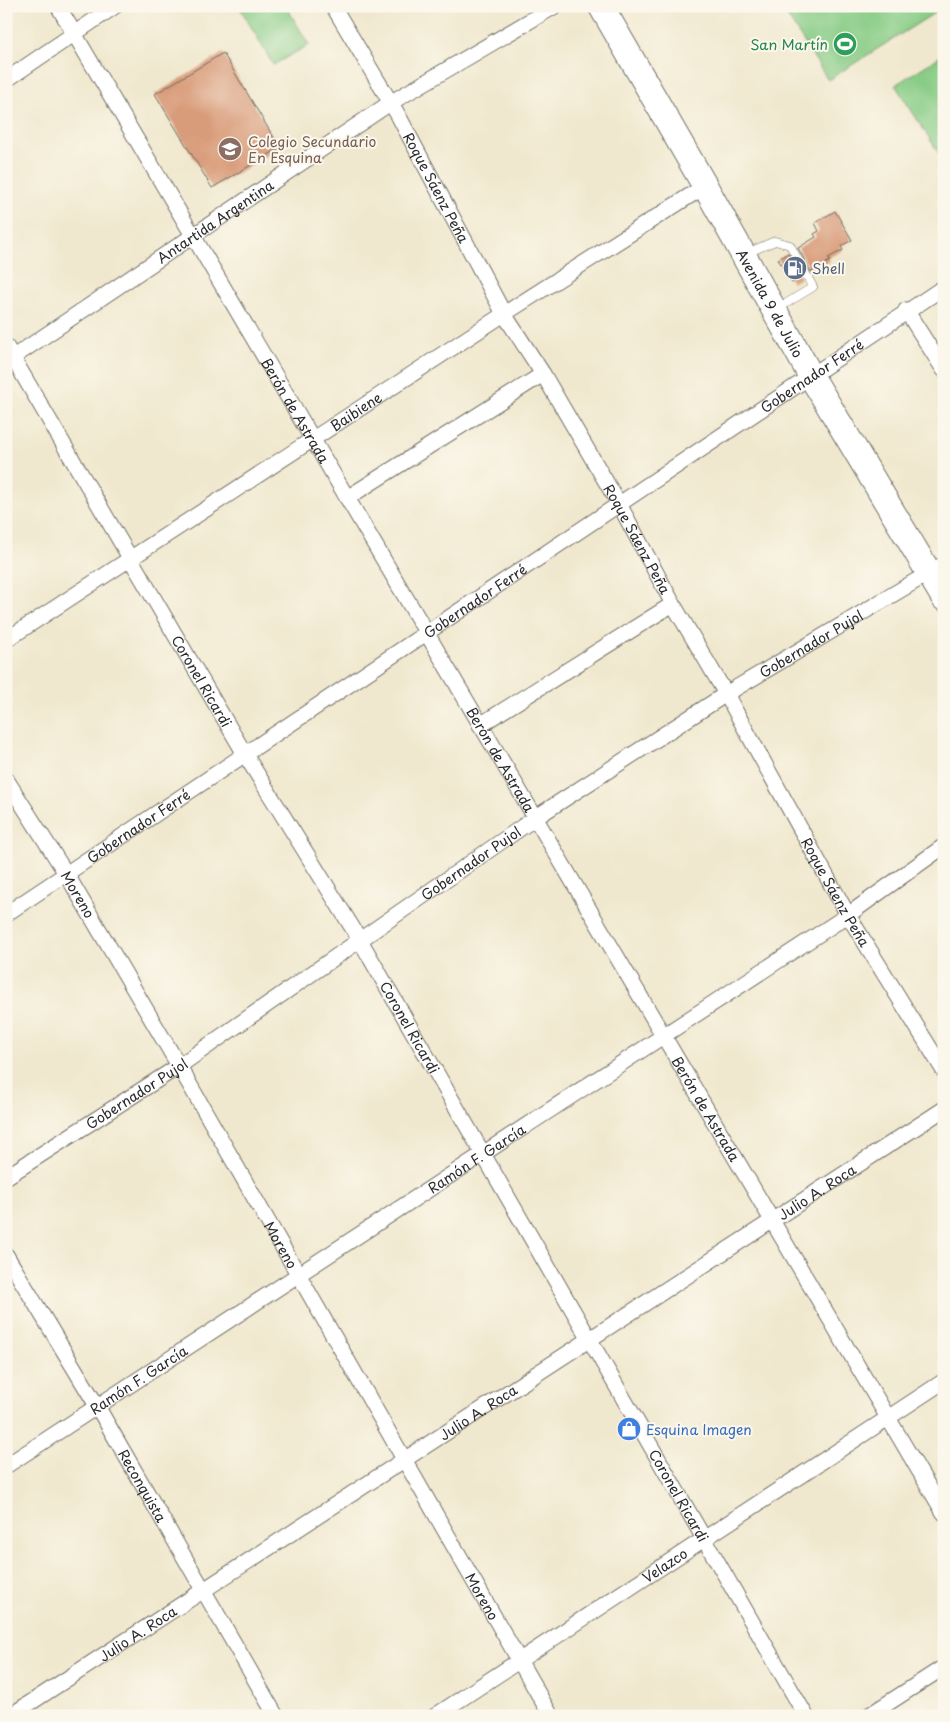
<svg xmlns="http://www.w3.org/2000/svg" width="950" height="1722" font-family="'Playpen Sans',sans-serif">
	<style>
		.green { fill: #88cc86; stroke: #5a7c58 }
		.building { fill: #d99c7a }
		.lines { fill: none; stroke-linecap: round; stroke-linejoin: round }
		.service-casing { stroke: #706d64; stroke-width: 9 }
		.minor-casing { stroke: #706d64; stroke-width: 17 }
		.trunk-casing { stroke: #706d64; stroke-width: 27 }
		.service { stroke: #fff; stroke-width: 8 }
		.minor { stroke: #fff; stroke-width: 15 }
		.trunk { stroke: #fff; stroke-width: 25 }
		.labels { text-anchor: middle; dominant-baseline: central; stroke-width: 4; stroke-linejoin: round; paint-order: stroke }
		.leisure-label { font-size: 14px; fill: #27864d; stroke: #fbf7ec; text-anchor: end }
		.education-label { font-size: 14px; fill: #785e54; stroke: #fbf7ec; text-anchor: start }
		.street-label { font-size: 14px; fill: #2b2b2b; stroke: #fbf7ec }
		.service-label { font-size: 14px; fill: #4e5e75; stroke: #fbf7ec; text-anchor: start }
		.shop-label { font-size: 14px; fill: #366cbe; stroke: #fbf7ec; text-anchor: start }
	</style>
	<rect width="100%" height="100%" fill="#fbf7ec"/>
	<filter id="ink" filterUnits="userSpaceOnUse"><feTurbulence type="fractalNoise" baseFrequency=".02" numOctaves="2"/><feDisplacementMap in="SourceGraphic" scale="10" xChannelSelector="R" yChannelSelector="G"/><feConvolveMatrix kernelMatrix="1 2 1 2 8 2 1 2 1" color-interpolation-filters="sRGB"/></filter>
	<filter id="wash" filterUnits="userSpaceOnUse"><feTurbulence type="fractalNoise" baseFrequency=".0096" numOctaves="4" result="noise"/><feDisplacementMap in="SourceGraphic" scale="20" xChannelSelector="R" yChannelSelector="G"/><feGaussianBlur stdDeviation="1.12" result="paint"/><feColorMatrix in="noise" values="0 0 0 0 0 0 0 0 0 0 0 0 0 0 0 0 0 1.4 0 .05"/><feComposite in="paint" operator="in"/></filter>
	<g filter="url(#wash)">
		<rect width="100%" height="100%" fill="#f0e8ce"/>
		<g class="green">
			<path d="M239,6H286L309,45L273,65Z"/>
			<path d="M781,6H944V7L828,80Z"/>
			<path d="M944,54V161L895,85Z"/>
		</g>
		<g id="blocks">
			<g class="building">
				<path d="M223,53L280,148L212,188L155,94Z"/>
				<path d="M835,211L852,240L841,246L843,250L828,258L830,261L811,272L798,248L816,237L814,234L819,231L815,223Z"/>
				<path d="M788,253L801,278L792,283L778,259Z"/>
			</g>
		</g>
	</g>
	<g filter="url(#ink)">
		<use href="#blocks" fill-opacity="0" stroke="#706d64" stroke-width="1"/>
		<g class="lines">
			<g class="service-casing">
				<path id="service" d="M747,253L775,241L790,245L813,287L777,309"/>
			</g>
			<g class="minor-casing">
				<g id="minor">
					<path id="s1" d="M58,6L944,1513"/>
					<path id="s2" d="M333,6L398,115L504,314L543,374L619,504L673,604L726,694L848,915L944,1071"/>
					<path d="M6,80L115,6"/>
					<path d="M906,310L944,370"/>
					<path id="s3" d="M6,346L246,756L360,940L806,1716"/>
					<path id="s4" d="M6,362L390,103L555,6"/>
					<path d="M347,498L543,374"/>
					<path id="s5" d="M6,640L504,314L705,186"/>
					<path d="M480,725L673,604"/>
					<path id="s6" d="M6,779L67,875L179,1066L551,1716"/>
					<path id="s7" d="M6,914L944,287"/>
					<path id="s8" d="M6,1177L179,1066L535,818L726,694L944,564"/>
					<path id="s9" d="M6,1255L97,1406L276,1716"/>
					<path id="s10" d="M6,1466L848,915L944,846"/>
					<path id="s11" d="M10,1716L944,1109"/>
					<path id="s12" d="M435,1716L944,1381"/>
					<path d="M868,1716L944,1667"/>
				</g>
			</g>
			<g class="trunk-casing">
				<g id="trunk">
					<path id="s13" d="M601,6L705,186L811,376L944,598"/>
				</g>
			</g>
			<use href="#service" class="service"/>
			<use href="#minor" class="minor"/>
			<use href="#trunk" class="trunk"/>
		</g>
	</g>
	<defs>
		<g id="stadium-disc" transform="scale(1.25)"><circle r="9.5" fill="#2e9e5b" stroke="#fbf7ec"/><path d="M0-5a6.5 5 0 1 0 0 10a6.5 5 0 1 0 0-10ZM-3.5-1.8h7v3.6h-7Z" fill="#fff"/></g>
		<g id="school-disc" transform="scale(1.25)"><circle r="9.5" fill="#8d6e63" stroke="#fbf7ec"/><path d="M0-5L7-2L0 1L-7-2ZM-4 1L0 2.5L4 1V4Q0 6-4 4Z" fill="#fff"/></g>
		<g id="fuel-disc" transform="scale(1.25)"><circle r="9.5" fill="#5c6f8a" stroke="#fbf7ec"/><path d="M-5.5-6h7V0h2V4h1.3V-2.5L3-4.5l.8-.8L6-3V5H2.5V1h-1V6h-7ZM-4.2-4.7v3.2H.2V-4.7Z" fill="#fff"/></g>
		<g id="shop-disc" transform="scale(1.25)"><circle r="9.5" fill="#3f7fe0" stroke="#fbf7ec"/><path d="M-5-2.5h2.3a2.7 3.5 0 0 1 5.4 0H5L5.5 6h-11ZM-1.5-2.5h3a1.5 2.3 0 0 0-3 0Z" fill="#fff"/></g>
	</defs>
	<g fill-rule="evenodd">
		<use href="#stadium-disc" x="845" y="44"/>
		<use href="#school-disc" x="230" y="149"/>
		<use href="#fuel-disc" x="795" y="268"/>
		<use href="#shop-disc" x="629" y="1429"/>
	</g>
	<g class="labels">
		<g class="leisure-label">
			<text x="828" y="44">San Martín</text>
		</g>
		<g class="education-label">
			<text x="248" y="141">Colegio Secundario<tspan x="248" dy="16">En Esquina</tspan></text>
		</g>
		<g class="street-label">
			<text stroke="none"><textPath href="#s2" startOffset="209">Roque Sáenz Peña</textPath></text>
			<text stroke="none"><textPath href="#s4" startOffset="252">Antartida Argentina</textPath></text>
			<text stroke="none"><textPath href="#s13" startOffset="342">Avenida 9 de Julio</textPath></text>
			<text stroke="none"><textPath href="#s7" startOffset="969">Gobernador Ferré</textPath></text>
			<text stroke="none"><textPath href="#s1" startOffset="469">Berón de Astrada</textPath></text>
			<text stroke="none"><textPath href="#s5" startOffset="418">Baibiene</textPath></text>
			<text stroke="none"><textPath href="#s2" startOffset="614">Roque Sáenz Peña</textPath></text>
			<text stroke="none"><textPath href="#s7" startOffset="564">Gobernador Ferré</textPath></text>
			<text stroke="none"><textPath href="#s8" startOffset="966">Gobernador Pujol</textPath></text>
			<text stroke="none"><textPath href="#s3" startOffset="388">Coronel Ricardi</textPath></text>
			<text stroke="none"><textPath href="#s1" startOffset="874">Berón de Astrada</textPath></text>
			<text stroke="none"><textPath href="#s7" startOffset="159">Gobernador Ferré</textPath></text>
			<text stroke="none"><textPath href="#s8" startOffset="561">Gobernador Pujol</textPath></text>
			<text stroke="none"><textPath href="#s2" startOffset="1019">Roque Sáenz Peña</textPath></text>
			<text stroke="none"><textPath href="#s6" startOffset="136">Moreno</textPath></text>
			<text stroke="none"><textPath href="#s3" startOffset="792">Coronel Ricardi</textPath></text>
			<text stroke="none"><textPath href="#s8" startOffset="155">Gobernador Pujol</textPath></text>
			<text stroke="none"><textPath href="#s1" startOffset="1279">Berón de Astrada</textPath></text>
			<text stroke="none"><textPath href="#s10" startOffset="562">Ramón F. García</textPath></text>
			<text stroke="none"><textPath href="#s11" startOffset="962">Julio A. Roca</textPath></text>
			<text stroke="none"><textPath href="#s6" startOffset="541">Moreno</textPath></text>
			<text stroke="none"><textPath href="#s10" startOffset="158">Ramón F. García</textPath></text>
			<text stroke="none"><textPath href="#s11" startOffset="558">Julio A. Roca</textPath></text>
			<text stroke="none"><textPath href="#s9" startOffset="268">Reconquista</textPath></text>
			<text stroke="none"><textPath href="#s3" startOffset="1332">Coronel Ricardi</textPath></text>
			<text stroke="none"><textPath href="#s12" startOffset="275">Velazco</textPath></text>
			<text stroke="none"><textPath href="#s6" startOffset="946">Moreno</textPath></text>
			<text stroke="none"><textPath href="#s11" startOffset="152">Julio A. Roca</textPath></text>
		</g>
		<g class="service-label">
			<text x="812" y="268">Shell</text>
		</g>
		<g class="shop-label">
			<text x="646" y="1429">Esquina Imagen</text>
		</g>
	</g>
	<rect width="950" height="1722" fill="none" stroke="#fbf7ec" stroke-width="25"/>
</svg>
